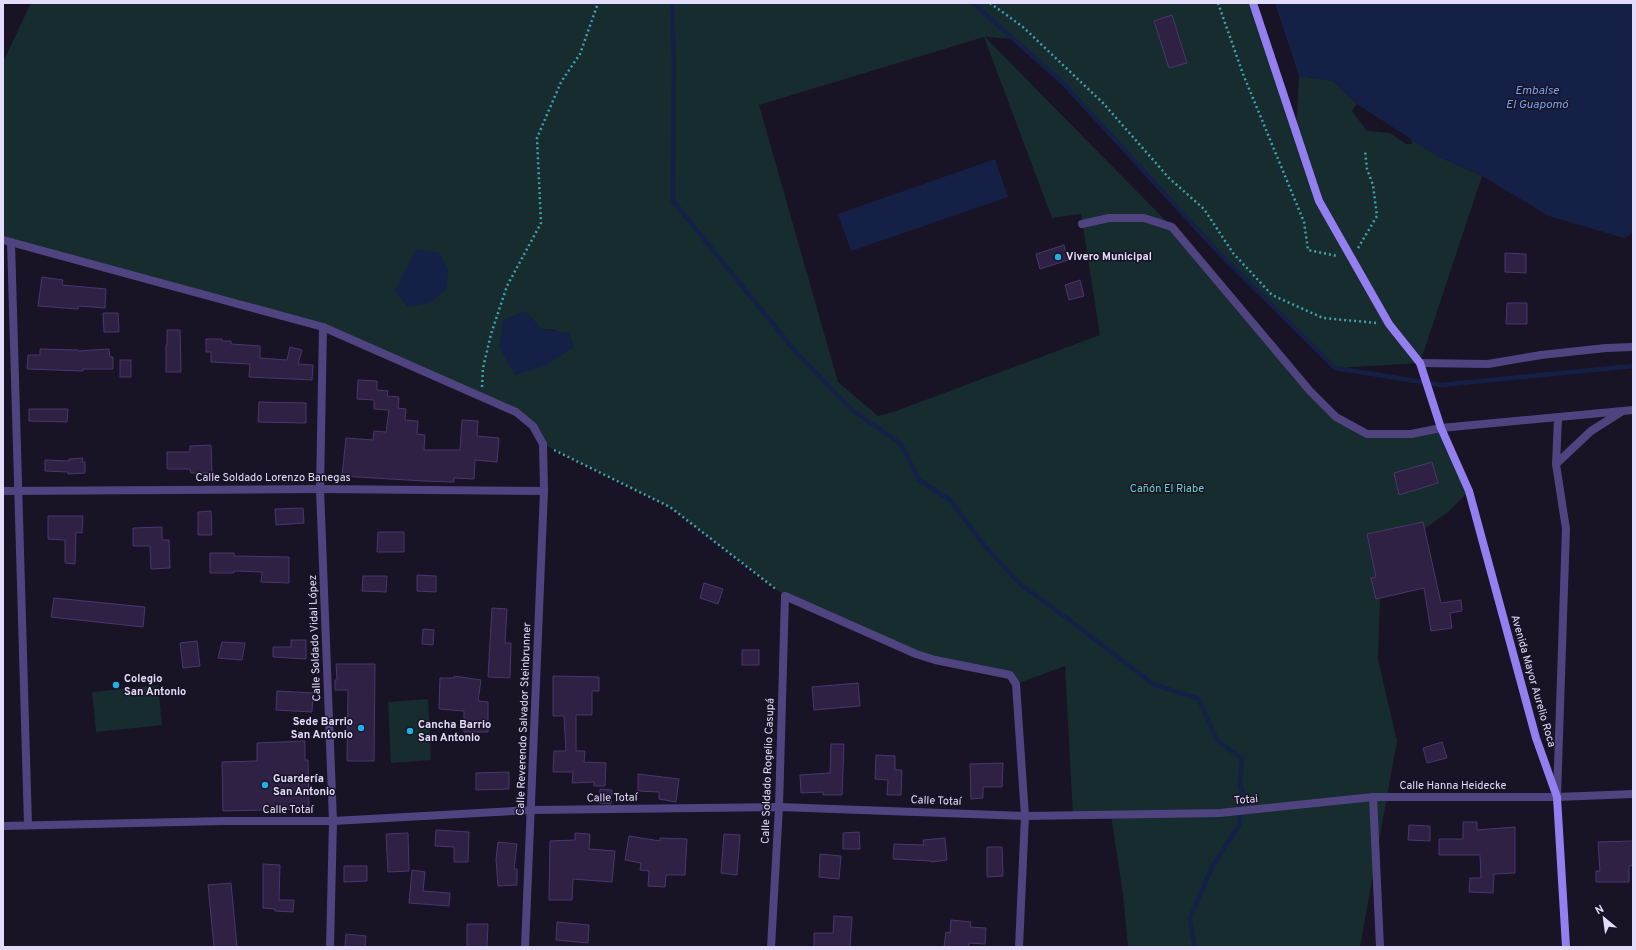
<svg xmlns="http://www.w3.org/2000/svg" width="1636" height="950" font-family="Overpass,sans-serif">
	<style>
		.green { fill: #172c2f; fill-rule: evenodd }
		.water { fill: #152047 }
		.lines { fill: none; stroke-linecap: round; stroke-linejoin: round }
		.stream { stroke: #152047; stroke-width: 4.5 }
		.building { fill: #2e2144; stroke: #4a366e }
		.path { stroke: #3fa1ab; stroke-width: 2.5; stroke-dasharray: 2 3; stroke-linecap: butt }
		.street { stroke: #4f447f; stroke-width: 8 }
		.secondary { stroke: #937fef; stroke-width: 8 }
		.poi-dot { fill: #20b0e3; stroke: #191326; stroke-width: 1.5 }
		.labels { text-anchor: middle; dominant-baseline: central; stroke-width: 3; stroke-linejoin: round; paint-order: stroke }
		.poi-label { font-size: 11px; font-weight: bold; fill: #e4dcfb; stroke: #191326; text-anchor: start }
		.street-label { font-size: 11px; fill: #e4dcfb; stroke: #191326 }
		.park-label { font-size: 11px; fill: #70d2ca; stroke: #191326 }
		.water-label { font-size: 12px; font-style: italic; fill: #77a4ee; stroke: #191326 }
	</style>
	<rect width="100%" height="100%" fill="#191326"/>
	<g class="green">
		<path d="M31,3H1253L1296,129L1299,76L1333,81L1357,104L1352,111L1367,131L1390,133L1406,144H1412L1411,139L1437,156L1482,176L1420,363L1335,368L1220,254L1062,82L1013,39L985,37L1172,227L1336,417L1368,434L1441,428L1469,491L1447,513L1388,554L1380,599L1378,659L1397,741L1360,947H1128L1123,894L1111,815H1073L1065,666L1016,684L1010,675L935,660L785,596L670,507L543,444L533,426L516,412L323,327L3,240V62ZM984,37L1052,218L1081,214L1100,335L896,411L878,416L838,382L759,105ZM525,311L541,329L555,330L545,366Z"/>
		<path d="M158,685L162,725L96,732L92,692Z"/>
		<path d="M428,699L431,760L391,763L388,702Z"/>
	</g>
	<g class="water">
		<path d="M1275,3H1633V233L1624,238L1549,216L1482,176L1437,156L1357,104L1333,81L1299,76Z"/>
		<path d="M995,159L1008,197L851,251L838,214Z"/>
		<path d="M416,249L439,253L448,268L447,289L430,303L407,307L395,290Z"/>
		<path d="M525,311L541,329L570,333L574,347L545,366L515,375L499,347L503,320Z"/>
	</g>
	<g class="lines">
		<g class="stream">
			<path d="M672,3L674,62L673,201L795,351L852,410L901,444L919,480L950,500L984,545L1019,583L1076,625L1153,684L1199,699L1217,741L1242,758L1240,783L1243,795L1239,825L1212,867L1190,919L1195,947"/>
			<path d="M973,3L1062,82L1220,254L1335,368L1441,385L1633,366"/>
		</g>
	</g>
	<g class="building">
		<path d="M1172,15L1187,63L1169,68L1154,21Z"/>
		<path d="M1064,245L1068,260L1040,269L1036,254Z"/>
		<path d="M1505,253L1526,254V273L1505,272Z"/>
		<path d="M42,277L63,280L62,285L106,289L105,308L78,306V309L38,306Z"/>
		<path d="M1080,280L1084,296L1069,300L1065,285Z"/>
		<path d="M1507,303H1527V324H1506Z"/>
		<path d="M103,313H118L119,332H104Z"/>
		<path d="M167,330H180L181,372H166V345H167Z"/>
		<path d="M206,339H222V341H231V344L260,346V358L287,360L290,347L302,350L298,364L313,365L312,380L249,377L250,364L211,362V352H206Z"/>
		<path d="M40,349L78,350V351L109,349L110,357H113V369H83V371L27,369L28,355H40Z"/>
		<rect x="120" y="360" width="11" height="17"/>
		<path d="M358,380L377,381V390L388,391L387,396L399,397L398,408L406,409L405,420L418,421L417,434L425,435L424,450H460L462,420L478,421L477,436L499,438L497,462L475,460L474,479L454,478V482L423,481L342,476L346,438L373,440L374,431L386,432L389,410L374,409V400L357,399Z"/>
		<path d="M259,402L306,403V423L258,422Z"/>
		<path d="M29,409H68L67,422L29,421Z"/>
		<path d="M211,445L212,473H191L190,469H167V452H190V446Z"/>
		<path d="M83,458L82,462H85V473L68,474V472L45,471V460L69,461V459Z"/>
		<path d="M1432,462L1438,483L1399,495L1394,473Z"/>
		<path d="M303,508L304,523L276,525L275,509Z"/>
		<path d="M211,511L212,535H198V512Z"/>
		<path d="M48,516H83L82,533L76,532L75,564L65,563V540L48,539Z"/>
		<path d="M1423,522L1441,603L1461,600L1462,611L1450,613L1452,628L1431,631L1424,588L1376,599L1371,578L1376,577L1367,534Z"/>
		<path d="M162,527V540H169L170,568L151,569L150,546H133V528Z"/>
		<path d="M378,532H404V552H377Z"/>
		<path d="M210,553H234V556L289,557V583L261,582L262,572L234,571V573H210Z"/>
		<path d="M417,575L436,576V592L417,591Z"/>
		<path d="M363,576H387L386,592L362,591Z"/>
		<path d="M704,583L723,589L718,604L700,598Z"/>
		<path d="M54,598L145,607L143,627L51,617Z"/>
		<path d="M492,608L507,609L505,643H511L510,678L488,677Z"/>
		<path d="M423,629L434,630L433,645L422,644Z"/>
		<path d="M291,640H306V659L273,657V647H291Z"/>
		<path d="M197,641L200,666L183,668L180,643Z"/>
		<path d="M222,642L245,643L242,660L218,658Z"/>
		<rect x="742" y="650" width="17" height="15"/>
		<path d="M336,664H375L374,761H347L348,690H335V680H337Z"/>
		<path d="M454,676L481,680L478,701L488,702V732H464V711L439,709L440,678H454Z"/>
		<path d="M553,676L599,677V691H592V715H576V751H585L584,762L606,763L605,786H594V782L572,783L573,772H553L554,751H566L564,716H553Z"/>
		<path d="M858,683L860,706L814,710L812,687Z"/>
		<path d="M277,691L313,693L312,712L276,710Z"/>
		<path d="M305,741V760H308L309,809L223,811L222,762L257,761V743Z"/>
		<path d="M1442,742L1447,758L1427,763L1423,748Z"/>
		<path d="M831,744H844L842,795H823V792L801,793L800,775L830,773Z"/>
		<path d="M876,755L895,756V770H902L901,795H887L888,780L875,779Z"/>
		<path d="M1003,763L1002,787H983V798L971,799L970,764Z"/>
		<path d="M509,772V789L476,790V773Z"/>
		<path d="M638,774L679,779L676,802L659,799V792L638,791Z"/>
		<path d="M600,789L612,790L611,804L599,803Z"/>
		<path d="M1463,822H1477V830L1515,827V873L1494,874L1493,893L1469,892L1470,878H1481L1480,855H1439V839H1463Z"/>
		<path d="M1409,825L1430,826V841L1408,840Z"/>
		<path d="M436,830L469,832L468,862H454V847L435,846Z"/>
		<path d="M859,832L860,849H843V833Z"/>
		<path d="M408,833L409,871L388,872L386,834Z"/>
		<path d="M575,833L590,834L589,849L615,851L612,882L573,879L572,900H549L550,841L575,840Z"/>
		<path d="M724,834L740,835L737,875L721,873Z"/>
		<path d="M629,836L660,841V838L687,839L685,875H666L665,887L648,886L649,871L640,870L641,863L625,860Z"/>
		<path d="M945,838L947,860L931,862V861L893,859L894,844L924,845L923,840Z"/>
		<path d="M1633,841V865L1629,866V882H1596V871H1600L1598,842Z"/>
		<path d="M498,842L517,844L514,869H517V885L498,886L496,859Z"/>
		<path d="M987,847H1002L1003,876L987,877Z"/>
		<path d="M820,854L841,856L839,879L819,877Z"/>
		<path d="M263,864L280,865L279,900H294L293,912L275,911V909L263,908Z"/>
		<path d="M344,866H367V881L344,882Z"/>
		<path d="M412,870L425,872L423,891L450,893L449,906L409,903Z"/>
		<path d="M231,883L237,947H214L208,885Z"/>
		<path d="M834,916L852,917L850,947H814V933H833Z"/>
		<path d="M951,920L971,922L970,927L986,928L985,944L969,943V947H944L946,932L950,933Z"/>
		<path d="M557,922L589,925L588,943L556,940Z"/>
		<path d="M467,924H488L487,947H467Z"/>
		<path d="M346,934L366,936L365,947H345Z"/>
	</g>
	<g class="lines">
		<g class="path">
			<path d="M990,3L1023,27L1103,103L1169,178L1204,209L1233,253L1272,295L1323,318L1377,323"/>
			<path d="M1218,3L1243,74L1304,222L1308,250L1337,256"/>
			<path d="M1358,248L1377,216L1373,185L1367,169L1365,151"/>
			<path d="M482,387L483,368L491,334L507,286L541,223L537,138L561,82L580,54L598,3"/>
			<path d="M554,450L670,507L777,590"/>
		</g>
		<g class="street">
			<path d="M1082,224L1109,218H1144L1172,227L1310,391L1336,417L1367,434H1411L1441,428L1633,410"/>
			<path d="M3,240L323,327L516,412L533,426L543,444L544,491L525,947"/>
			<path d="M11,242L28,825"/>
			<path d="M323,327L320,489L333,821L330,947"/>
			<path d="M1420,363L1488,364L1541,355L1606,348L1633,347"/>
			<path d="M1556,464L1591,431L1621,412"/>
			<path d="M3,491L320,489L544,491"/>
			<path d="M1557,796L1566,529L1556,464L1558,418"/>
			<path d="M1373,797L1380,947"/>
			<path d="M3,826L224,821H333L531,810L779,807L1025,816L1220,813L1373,797H1557L1633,794"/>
			<path d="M771,947L779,807L785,596L916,654L935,660L1010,675L1016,684L1025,816L1019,947"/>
		</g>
		<path class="secondary" d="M1253,3L1319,201L1389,324L1420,363L1441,428L1469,491L1536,738L1557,797L1566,947"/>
	</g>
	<g class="poi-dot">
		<circle cx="1058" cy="257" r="4"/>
		<circle cx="116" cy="685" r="4"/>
		<circle cx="361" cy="728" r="4"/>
		<circle cx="410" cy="731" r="4"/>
		<circle cx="265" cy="785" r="4"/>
	</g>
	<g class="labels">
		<g class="poi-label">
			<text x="1066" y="257">Vivero Municipal</text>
			<text x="124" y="679">Colegio<tspan x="124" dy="13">San Antonio</tspan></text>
			<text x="353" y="722" text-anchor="end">Sede Barrio<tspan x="353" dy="13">San Antonio</tspan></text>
			<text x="418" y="725">Cancha Barrio<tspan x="418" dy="13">San Antonio</tspan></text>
			<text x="273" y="779">Guardería<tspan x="273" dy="13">San Antonio</tspan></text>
		</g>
		<g class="street-label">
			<text x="273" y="478">Calle Soldado Lorenzo Banegas</text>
			<text transform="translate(315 638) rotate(-92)">Calle Soldado Vidal López</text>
			<text transform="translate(1533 681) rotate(74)">Avenida Mayor Aurelio Roca</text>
			<text transform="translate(524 719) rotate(-88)">Calle Reverendo Salvador Steinbrunner</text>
			<text transform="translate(768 771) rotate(-88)">Calle Soldado Rogelio Casupá</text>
			<text x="1453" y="786">Calle Hanna Heidecke</text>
			<text transform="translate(612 798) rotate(-1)">Calle Totaí</text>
			<text transform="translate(1246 800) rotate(-5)">Totai</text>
			<text transform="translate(936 801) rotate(2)">Calle Totaí</text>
			<text x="288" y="810">Calle Totaí</text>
		</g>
		<g class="park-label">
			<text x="1167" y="489">Cañón El Riabe</text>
		</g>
		<g class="water-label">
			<text x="1537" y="91">Embalse<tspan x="1537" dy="14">El Guapomó</tspan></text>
		</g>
	</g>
	<rect width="1636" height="950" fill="none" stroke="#e4dcfb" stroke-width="8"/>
	<g transform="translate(1604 918) rotate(331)" stroke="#191326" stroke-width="3" paint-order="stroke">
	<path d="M0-3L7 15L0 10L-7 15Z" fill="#e4dcfb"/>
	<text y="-6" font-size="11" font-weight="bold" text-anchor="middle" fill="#e4dcfb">N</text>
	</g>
</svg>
